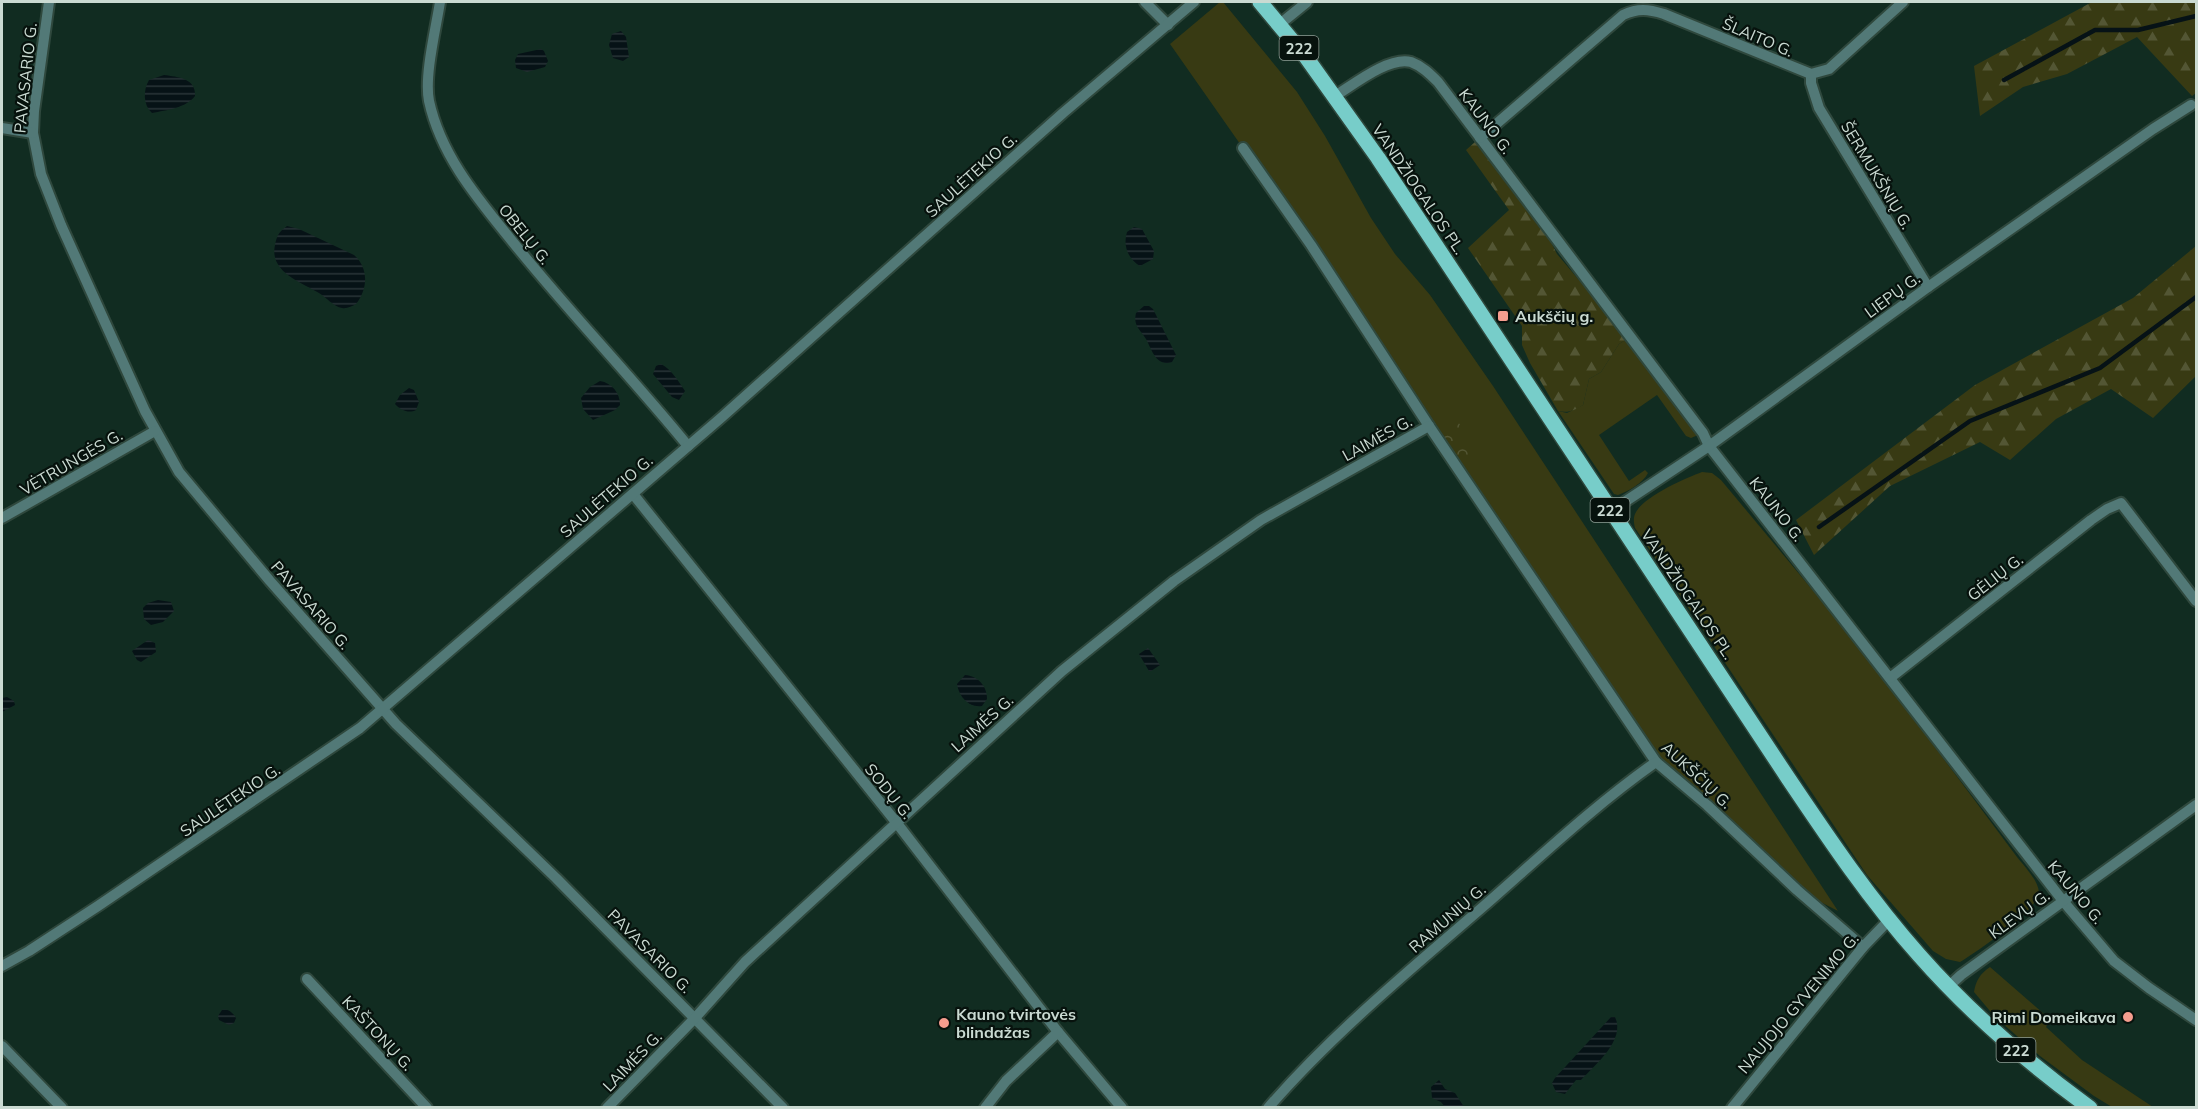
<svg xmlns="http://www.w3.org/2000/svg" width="2198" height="1109" font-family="Mulish,sans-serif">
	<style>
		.grass { fill: #383a13 }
		.forest { fill: url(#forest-firs) }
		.park { fill: url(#park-crowns) }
		.water { fill: url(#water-rules) }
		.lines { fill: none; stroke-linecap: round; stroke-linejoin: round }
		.stream { stroke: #061216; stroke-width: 4.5 }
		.minor-casing { stroke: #2f483d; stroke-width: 14 }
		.primary-casing { stroke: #2f483d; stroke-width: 18 }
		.minor { stroke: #527977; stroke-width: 10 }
		.primary { stroke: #77cdc9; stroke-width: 15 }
		.poi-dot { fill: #f59d8e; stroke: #07120d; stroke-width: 2 }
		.labels { text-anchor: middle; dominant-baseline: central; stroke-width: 4.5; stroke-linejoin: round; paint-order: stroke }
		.shield { fill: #07120d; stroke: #909e97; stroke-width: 1.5 }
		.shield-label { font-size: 15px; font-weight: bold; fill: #cadad2 }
		.street-label { font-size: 16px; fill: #cadad2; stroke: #07120d }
		.poi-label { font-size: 16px; font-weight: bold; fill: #cadad2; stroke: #07120d; text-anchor: start }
	</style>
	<defs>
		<pattern id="forest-firs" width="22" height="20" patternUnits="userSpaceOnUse" patternTransform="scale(1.5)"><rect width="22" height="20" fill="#383a13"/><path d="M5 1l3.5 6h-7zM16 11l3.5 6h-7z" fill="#535634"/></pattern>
		<pattern id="park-crowns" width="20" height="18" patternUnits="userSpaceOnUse" patternTransform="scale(1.5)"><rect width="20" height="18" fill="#383a13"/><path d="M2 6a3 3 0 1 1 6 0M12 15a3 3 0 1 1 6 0" fill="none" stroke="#535634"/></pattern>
		<pattern id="water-rules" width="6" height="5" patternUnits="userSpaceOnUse" patternTransform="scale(1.5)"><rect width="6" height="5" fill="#061216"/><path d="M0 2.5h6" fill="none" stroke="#293437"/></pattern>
	</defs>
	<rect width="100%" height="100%" fill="#112c21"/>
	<g class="grass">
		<path d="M1220,2H1223L1297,92L1325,136L1371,218L1395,254L1430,295L1493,386L1838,911L1797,890L1656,762L1311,245L1170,44Z"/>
		<path d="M1630,337L1703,433L1691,438L1686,436L1657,395L1599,435L1629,481L1645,470L1648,473C1643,483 1629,491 1618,495L1614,494L1558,411L1567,413L1583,405L1589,379L1601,372L1619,344Z"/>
		<path d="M1702,472L1712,473L1721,480L1861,648L2017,857C2024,866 2038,880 2039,892C2040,909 1975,953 1960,962L1946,959L1933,951L1867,875L1635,528C1634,523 1633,519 1635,514C1642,497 1686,478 1702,472Z"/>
		<path d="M1990,967L2051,1020L2046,1027L2082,1060L2153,1107H2112L2094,1096L2040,1056L1995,1017L1974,992C1976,980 1980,974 1990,967Z"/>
	</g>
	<g class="forest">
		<path d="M2092,2H2196V93L2192,96L2137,37L2067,74L2023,87L1980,116L1974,66Z"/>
		<path d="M1475,142L1550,240L1557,254L1584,286L1591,285L1630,337L1619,344L1601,372L1589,379L1583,405C1574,411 1568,413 1558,411L1530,363L1522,345V326L1468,248L1509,210L1466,150Z"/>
		<path d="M2196,246V376L2153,418L2111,389L2056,419L2010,460L1980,442L1890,486L1814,555L1796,520L1975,385L2133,298Z"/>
	</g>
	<path class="park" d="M1457,420L1481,458L1461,472L1435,434Z"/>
	<g class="water">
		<path d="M621,31L626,37L629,57L623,61L613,58L609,45L612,34Z"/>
		<path d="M541,49L544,51L548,61L545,67L527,72L516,68L515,60L518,54Z"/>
		<path d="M164,75C178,77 196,78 195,96C186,108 167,110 152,113C143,105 143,90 149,80Z"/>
		<path d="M287,226L299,229L354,255C369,268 368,289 356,304C352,306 347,309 342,308C334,307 326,297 319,293C301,282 269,272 275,245C277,235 279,232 287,226Z"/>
		<path d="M1134,227L1142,229L1154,251L1153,259L1140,266C1127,258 1123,245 1127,232Z"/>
		<path d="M1144,306H1149L1153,309L1176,355L1172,362C1156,367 1152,350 1146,339C1140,329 1133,326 1136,313Z"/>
		<path d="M661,364C671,369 679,382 685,391L679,400L672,397L653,374L656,366Z"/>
		<path d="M600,381C612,383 620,393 620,405L615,410L593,420L583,409L581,398L590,387Z"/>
		<path d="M409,388L414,390L419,402L416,410C409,414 400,410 395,404L400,395Z"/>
		<path d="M158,600L171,602L174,611L163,622L151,625L144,619L143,608L148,603Z"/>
		<path d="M148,640L155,643L156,652L141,662L137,660L132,651Z"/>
		<path d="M1148,648L1160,665L1151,671H1149L1139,654Z"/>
		<path d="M965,675C978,676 987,686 987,699L982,706C968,708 959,696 957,684Z"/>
		<path d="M7,697L14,701L15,705L2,712V698Z"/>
		<path d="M222,1010C228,1008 233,1013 236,1018L234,1023L229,1025L219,1020L218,1016Z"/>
		<path d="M1611,1017H1615C1626,1040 1595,1065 1581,1080H1576L1565,1094L1556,1092L1552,1083L1555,1078Z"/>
		<path d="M1439,1080L1445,1089L1455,1093L1464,1107H1445L1441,1102L1432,1098L1431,1087Z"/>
	</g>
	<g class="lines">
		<g class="stream">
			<path d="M2004,80L2095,30H2138L2196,16"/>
			<path d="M1819,527L1970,421L2100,368L2196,297"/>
		</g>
		<g class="minor-casing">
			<g id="minor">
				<path d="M49,2L34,111L33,133L41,174L61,225L145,411L179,472L270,581L396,724L556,878L783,1108"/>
				<path d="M440,2C436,28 424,76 429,101C441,156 478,199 512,241C568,311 631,376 688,446"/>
				<path d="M1145,2L1168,25"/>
				<path d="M1280,24L1307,2"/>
				<path d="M1811,74V83L1819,108L1928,287"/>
				<path d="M1335,96C1353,85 1389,56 1411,62C1422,66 1430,74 1438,82L1703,433L1709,446L2063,901L2114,961L2149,988L2196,1020"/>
				<path d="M2,128L33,133"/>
				<path d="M1480,138L1623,15C1638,8 1648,9 1664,14L1811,74L1829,69L1903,2"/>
				<path d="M1243,148L1311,245L1429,426L1656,762L1707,805L1797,890L1863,947"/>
				<path d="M633,494L896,822L1058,1032L1122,1108"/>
				<path d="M1611,511L1709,446L1928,287L2153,129L2191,105"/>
				<path d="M2,518L155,431"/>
				<path d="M1890,678L2091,520L2107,509L2121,503L2196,601"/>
				<path d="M2,966L29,951L98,906L360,728L722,417L1063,113L1194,2"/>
				<path d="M307,979L427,1108"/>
				<path d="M1948,987L1961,975L2196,805"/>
				<path d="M2,1046L62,1108"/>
				<path d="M607,1108L695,1018L745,962L1062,671L1174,581L1261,520L1429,426"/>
				<path d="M985,1108L1006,1081L1058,1032"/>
				<path d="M1268,1108C1333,1033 1410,970 1485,905C1541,856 1595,805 1656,762"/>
				<path d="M1732,1108L1863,947L1889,920"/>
			</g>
		</g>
		<g class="primary-casing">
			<path id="primary" d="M1260,2L1306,57L1378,158L1788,778C1829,839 1870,900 1919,955C1970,1013 2028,1063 2090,1108"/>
		</g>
		<use href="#minor" class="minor"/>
		<use href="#primary" class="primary"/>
	</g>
	<g class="poi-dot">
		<rect x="1497" y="310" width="12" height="12" rx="3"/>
		<circle cx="2128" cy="1017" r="6"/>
		<circle cx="944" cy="1023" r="6"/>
	</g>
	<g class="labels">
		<g class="shield">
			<rect x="1279.5" y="36" width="39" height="24" rx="4.5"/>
			<rect x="1590.5" y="498" width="39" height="24" rx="4.5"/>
			<rect x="1996.5" y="1038" width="39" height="24" rx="4.5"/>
		</g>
		<g class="shield-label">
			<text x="1299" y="48">222</text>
			<text x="1610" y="510">222</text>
			<text x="2016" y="1050">222</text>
		</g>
		<g class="street-label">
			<text transform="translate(1758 37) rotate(23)">ŠLAITO G.</text>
			<text transform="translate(25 78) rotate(-84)">PAVASARIO G.</text>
			<text transform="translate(1486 121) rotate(53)">KAUNO G.</text>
			<text transform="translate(971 175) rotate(-42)">SAULĖTEKIO G.</text>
			<text transform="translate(1877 175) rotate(59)">ŠERMUKŠNIŲ G.</text>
			<text transform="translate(1419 189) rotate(56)">VANDŽIOGALOS PL.</text>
			<text transform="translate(525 234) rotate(51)">OBELŲ G.</text>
			<text transform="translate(1892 295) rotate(-36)">LIEPŲ G.</text>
			<text transform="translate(1377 438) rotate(-29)">LAIMĖS G.</text>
			<text transform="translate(71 462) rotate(-30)">VĖTRUNGĖS G.</text>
			<text transform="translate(606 496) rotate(-41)">SAULĖTEKIO G.</text>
			<text transform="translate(1777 509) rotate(52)">KAUNO G.</text>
			<text transform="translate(1995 577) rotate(-38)">GĖLIŲ G.</text>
			<text transform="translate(1688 594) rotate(56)">VANDŽIOGALOS PL.</text>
			<text transform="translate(311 605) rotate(49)">PAVASARIO G.</text>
			<text transform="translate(982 723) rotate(-42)">LAIMĖS G.</text>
			<text transform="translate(1697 775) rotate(43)">AUKŠČIŲ G.</text>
			<text transform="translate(889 791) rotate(51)">SODŲ G.</text>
			<text transform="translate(230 800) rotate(-34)">SAULĖTEKIO G.</text>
			<text transform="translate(2076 892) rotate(50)">KAUNO G.</text>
			<text transform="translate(2019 914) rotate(-36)">KLEVŲ G.</text>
			<text transform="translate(1447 918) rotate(-41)">RAMUNIŲ G.</text>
			<text transform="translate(650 951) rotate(45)">PAVASARIO G.</text>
			<text transform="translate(1798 1003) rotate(-50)">NAUJOJO GYVENIMO G.</text>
			<text transform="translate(378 1033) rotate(47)">KAŠTONŲ G.</text>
			<text transform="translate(632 1061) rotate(-46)">LAIMĖS G.</text>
		</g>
		<g class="poi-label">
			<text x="1515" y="316">Aukščių g.</text>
			<text x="956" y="1014">Kauno tvirtovės<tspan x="956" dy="18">blindažas</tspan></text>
			<text x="2116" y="1017" text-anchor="end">Rimi Domeikava</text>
		</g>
	</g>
	<rect width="2198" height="1109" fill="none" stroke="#cadad2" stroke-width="6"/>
</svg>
